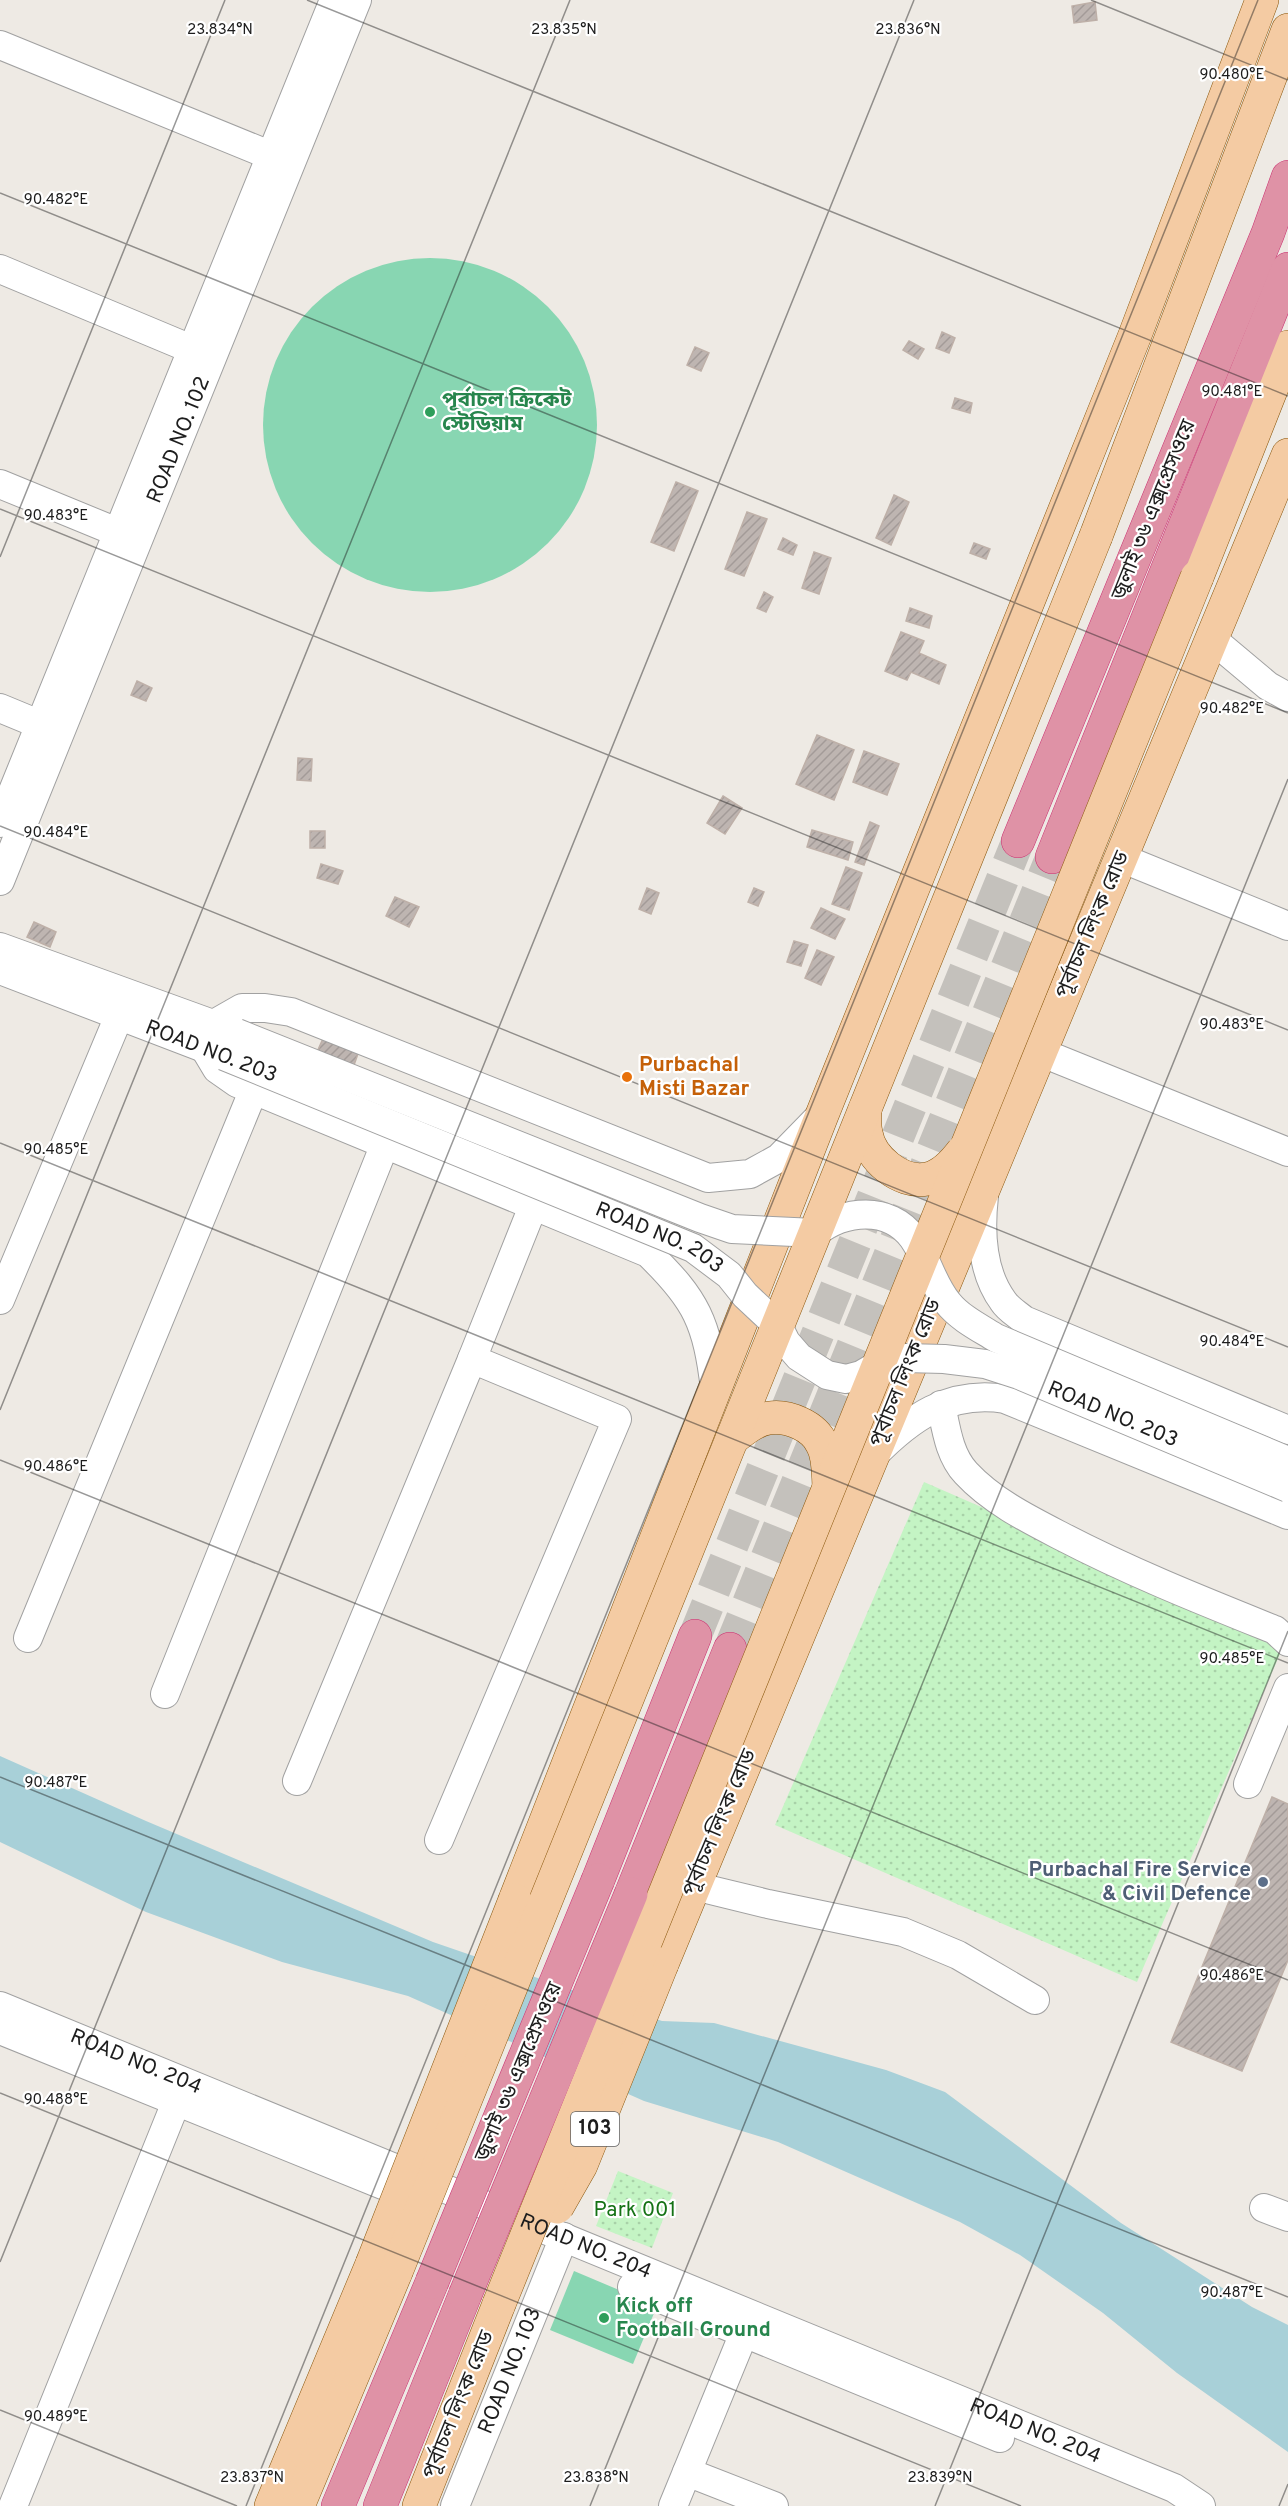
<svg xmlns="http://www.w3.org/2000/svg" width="1288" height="2506" font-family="Overpass,'Noto Sans Bengali',sans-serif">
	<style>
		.park { fill: url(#park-dots) }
		.pitch { fill: #88d6b2 }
		.water { fill: #a8d0d8 }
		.building { fill: url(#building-hatch); stroke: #beb0a8; stroke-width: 1.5 }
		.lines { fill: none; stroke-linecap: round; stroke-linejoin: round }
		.highway-tunnel { stroke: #c4c1bc; stroke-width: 33; stroke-dasharray: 33 16; stroke-linecap: butt }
		.minor-casing { stroke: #a1a1a1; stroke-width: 30 }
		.major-casing { stroke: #8a570d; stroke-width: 34 }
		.highway-casing { stroke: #ca3372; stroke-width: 34 }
		.minor { stroke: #fff; stroke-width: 28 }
		.major { stroke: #f4cba3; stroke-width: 33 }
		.highway { stroke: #df92a6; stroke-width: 33 }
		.minor-bridge-casing { stroke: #a1a1a1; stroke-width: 30; stroke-linecap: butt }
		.major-bridge-casing { stroke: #8a570d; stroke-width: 34; stroke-linecap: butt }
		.highway-bridge-casing { stroke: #ca3372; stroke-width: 34; stroke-linecap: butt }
		.minor-bridge { stroke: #fff; stroke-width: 28 }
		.major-bridge { stroke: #f4cba3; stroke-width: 33 }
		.highway-bridge { stroke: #df92a6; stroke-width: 33 }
		.ticks { fill: none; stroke: #1d1d1d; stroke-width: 1.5; stroke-opacity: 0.45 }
		.leisure-dot { fill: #2e9e5b; stroke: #fff; stroke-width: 2 }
		.food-dot { fill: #e8710a; stroke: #fff; stroke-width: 2 }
		.service-dot { fill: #5c6f8a; stroke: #fff; stroke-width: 2 }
		.labels { text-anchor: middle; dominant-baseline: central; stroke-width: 4.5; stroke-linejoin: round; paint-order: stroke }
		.shield { fill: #fff; stroke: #616161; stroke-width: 1.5 }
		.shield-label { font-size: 20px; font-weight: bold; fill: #1d1d1d }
		.leisure-label { font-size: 21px; font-weight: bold; fill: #27864d; stroke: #fff; text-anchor: start }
		.street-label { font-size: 21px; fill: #1d1d1d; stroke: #fff }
		.food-label { font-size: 21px; font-weight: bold; fill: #c56008; stroke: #fff; text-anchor: start }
		.service-label { font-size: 21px; font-weight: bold; fill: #4e5e75; stroke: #fff; text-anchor: end }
		.park-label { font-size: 21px; fill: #157215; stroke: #fff }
		.ticks-label { font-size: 15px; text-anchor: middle; fill: #1d1d1d; stroke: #fff; stroke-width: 4.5; stroke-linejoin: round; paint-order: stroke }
	</style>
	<defs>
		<pattern id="park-dots" width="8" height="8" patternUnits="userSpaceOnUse" patternTransform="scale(1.5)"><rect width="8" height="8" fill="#c4f4c4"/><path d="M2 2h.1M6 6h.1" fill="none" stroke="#a8d1a8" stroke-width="1.8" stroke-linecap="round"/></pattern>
		<pattern id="building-hatch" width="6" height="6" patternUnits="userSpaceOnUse" patternTransform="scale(1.5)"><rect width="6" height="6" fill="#beb5b1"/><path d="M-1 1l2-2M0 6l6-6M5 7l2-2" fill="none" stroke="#a39b98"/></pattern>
	</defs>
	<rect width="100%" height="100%" fill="#eeeae4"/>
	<g class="park">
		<path d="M924,1482L1286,1640L1137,1982L775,1825Z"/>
		<path d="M618,2171L673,2193L652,2248L596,2226Z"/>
	</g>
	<g class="pitch">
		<circle cx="430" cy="425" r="167"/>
		<path d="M574,2271L657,2306L633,2364L550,2330Z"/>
	</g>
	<path class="water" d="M0,1756L146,1821L433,1942L662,2021L714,2023L886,2070L945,2092L1121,2223L1252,2307L1288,2325V2452L1177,2373L1103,2313L1020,2255L960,2222L778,2142L644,2101L408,1996L282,1962L146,1912L0,1842Z"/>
	<g class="building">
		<path d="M1095,2L1097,20L1074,23L1072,6Z"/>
		<path d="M942,332L955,338L949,353L936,348Z"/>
		<path d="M909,341L924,349L918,359L903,350Z"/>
		<path d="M695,347L709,353L701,371L687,365Z"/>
		<path d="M955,398L972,403L970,413L952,408Z"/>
		<path d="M676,482L698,491L674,551L651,542Z"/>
		<path d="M894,495L909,502L891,545L876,538Z"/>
		<path d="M747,512L767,519L744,576L725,569Z"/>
		<path d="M783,538L797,545L793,555L778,549Z"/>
		<path d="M974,543L990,549L986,559L970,553Z"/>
		<path d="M814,552L831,558L819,594L802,588Z"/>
		<path d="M764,592L773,597L766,612L757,608Z"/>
		<path d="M910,608L932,616L929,628L906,621Z"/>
		<path d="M901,632L924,641L919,653L946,665L939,684L911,672L907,680L885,671Z"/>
		<path d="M137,681L152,688L146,701L131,695Z"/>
		<path d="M817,735L854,750L834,800L796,784Z"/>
		<path d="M864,751L899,764L887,795L853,782Z"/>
		<path d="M298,758L312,759L311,781L297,780Z"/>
		<path d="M723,796L742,808L725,834L707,823Z"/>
		<path d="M870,822L879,826L864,865L855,862Z"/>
		<path d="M812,830L853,842L848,860L807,847Z"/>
		<rect x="310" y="831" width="15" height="17"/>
		<path d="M321,864L343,871L338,884L317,878Z"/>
		<path d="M846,867L862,873L849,910L832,904Z"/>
		<path d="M647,888L659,893L651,914L639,909Z"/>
		<path d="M754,888L764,892L758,906L748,902Z"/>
		<path d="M395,897L419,907L409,927L386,916Z"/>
		<path d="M821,908L845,919L835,939L811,928Z"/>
		<path d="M34,922L56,932L50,947L27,937Z"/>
		<path d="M794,941L808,945L801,966L787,962Z"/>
		<path d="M817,950L834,957L821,985L805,978Z"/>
		<path d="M325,1034L360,1048L353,1068L317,1052Z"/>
		<path d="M1272,1797L1288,1804V1960L1242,2071L1171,2042Z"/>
	</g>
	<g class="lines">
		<g class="highway-tunnel">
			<path d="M695,1636L1018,841"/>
			<path d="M730,1649L1052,857"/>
		</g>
		<g class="minor-casing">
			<g id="minor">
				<path d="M0,45L289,163"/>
				<path d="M0,269L208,356"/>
				<path d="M0,484L134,539"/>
				<path d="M1212,639L1268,686L1288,697"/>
				<path d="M0,708L58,732"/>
				<path d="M0,823L334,0"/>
				<path d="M1121,858L1288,926"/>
				<path id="s1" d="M0,881L357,0"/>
				<path d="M0,947L232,1031"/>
				<path d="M0,970L222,1055"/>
				<path d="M214,1024L242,1008H265L291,1012L708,1178L750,1174L779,1158L820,1116"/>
				<path d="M205,1049L217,1069L237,1083L648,1253C697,1300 707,1323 715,1389"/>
				<path d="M1040,1052L1288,1152"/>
				<path d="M984,1196C980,1231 981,1271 1003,1301C1008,1309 1017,1314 1024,1320L1288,1430"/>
				<path d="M0,1300L119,1016"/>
				<path d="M472,1359L534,1204"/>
				<path d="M941,1405C946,1428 949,1455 966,1473C992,1501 1028,1519 1061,1536C1130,1572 1203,1601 1275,1630L1288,1642"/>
				<path d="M873,1456C910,1418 949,1390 1005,1399L1288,1515"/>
				<path d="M28,1638L254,1089"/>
				<path d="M165,1694L385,1144"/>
				<path d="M297,1781L472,1359L617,1419L439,1840"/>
				<path d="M1248,1784L1288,1688"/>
				<path d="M694,1886L768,1904L903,1932L958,1955L1035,2000"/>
				<path id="s2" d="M0,2006L1174,2488L1201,2506"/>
				<path d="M0,2030L420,2200"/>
				<path d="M1264,2208L1288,2217"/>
				<path d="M632,2287L1000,2438"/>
				<path d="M687,2472L774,2506"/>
				<path d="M13,2506L183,2085"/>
				<path id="s3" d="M455,2506L564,2237"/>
				<path d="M673,2506L751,2316"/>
			</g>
		</g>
		<g class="major-casing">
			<g id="major">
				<path d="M1096,536L1288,30"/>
				<path d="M1197,577L1288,347"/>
				<path d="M515,1900L822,1115L1135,335L1262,0"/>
				<path d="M662,1964L1288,455"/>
				<path d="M271,2506L372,2264"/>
				<path d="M298,2506L396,2272"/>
				<path d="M419,2506L499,2304"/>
			</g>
		</g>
		<g class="highway-casing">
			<g id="highway">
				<path d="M1018,841L1268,233L1288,177"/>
				<path d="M1052,857L1288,269"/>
				<path d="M598,1880L695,1636"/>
				<path d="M631,1894L730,1649"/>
				<path d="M338,2506L432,2282"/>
				<path d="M380,2506L465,2295"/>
			</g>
		</g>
		<use href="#minor" class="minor"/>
		<use href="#major" class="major"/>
		<use href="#highway" class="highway"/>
		<g class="minor-bridge-casing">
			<g id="minor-bridge">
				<path d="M237,1033L700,1218L732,1229L815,1233C844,1210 889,1205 913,1238C927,1258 932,1284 948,1303C960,1318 980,1328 996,1338L1288,1461"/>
				<path id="s4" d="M224,1056L693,1248L729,1275L745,1295L778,1326L786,1342L799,1357L827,1375L846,1379L861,1375L878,1365L905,1358L944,1359L985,1364L1019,1375L1288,1488"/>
			</g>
		</g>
		<g class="major-bridge-casing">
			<g id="major-bridge">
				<path d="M865,1109C865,1117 864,1125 866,1133C870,1158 900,1184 927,1179C943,1176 954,1163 963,1151"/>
				<path d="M732,1439C743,1430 755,1420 769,1418C788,1415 814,1426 822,1444C829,1456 828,1472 829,1486"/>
				<path d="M557,2207L581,2165L662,1964"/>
				<path d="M372,2264L515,1900"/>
				<path d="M396,2272L1096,536"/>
				<path d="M499,2304L1197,577"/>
			</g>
		</g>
		<g class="highway-bridge-casing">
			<g id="highway-bridge">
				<path d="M432,2282L598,1880"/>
				<path d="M465,2295L631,1894"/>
			</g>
		</g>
		<use href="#minor-bridge" class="minor-bridge"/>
		<use href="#major-bridge" class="major-bridge"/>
		<use href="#highway-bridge" class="highway-bridge"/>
	</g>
	<path class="ticks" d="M307,0L1288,396M1091,0L1288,80M0,193L1288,713M0,509L1288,1030M0,557L225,0M0,826L1288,1347M0,1143L1288,1663M0,1410L570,0M0,1460L1288,1980M0,1777L1288,2297M0,2093L1021,2506M0,2262L914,0M0,2410L237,2506M246,2506L1258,0M590,2506L1288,779M935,2506L1288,1631M1279,2506L1288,2484"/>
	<g class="leisure-dot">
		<circle cx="430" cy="412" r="6"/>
		<circle cx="604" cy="2318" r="6"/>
	</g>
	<circle class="food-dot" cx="627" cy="1077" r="6"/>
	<circle class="service-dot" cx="1263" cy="1882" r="6"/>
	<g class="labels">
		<rect class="shield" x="571" y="2112" width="48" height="34" rx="4.5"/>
		<g class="shield-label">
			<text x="595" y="2129">103</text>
		</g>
		<g class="leisure-label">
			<text x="442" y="400">পূর্বাচল ক্রিকেট<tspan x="442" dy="24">স্টেডিয়াম</tspan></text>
			<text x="616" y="2306">Kick off<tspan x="616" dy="24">Football Ground</tspan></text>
		</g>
		<g class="street-label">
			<text stroke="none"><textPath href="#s1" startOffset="476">ROAD NO. 102</textPath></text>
			<text transform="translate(1154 510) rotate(-68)">জুলাই ৩৬ এক্সপ্রেসওয়ে</text>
			<text transform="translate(1093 925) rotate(-67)">পূর্বাচল লিংক রোড</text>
			<text transform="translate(211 1052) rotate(21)">ROAD NO. 203</text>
			<text stroke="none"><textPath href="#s4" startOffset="472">ROAD NO. 203</textPath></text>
			<text transform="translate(906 1373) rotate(-68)">পূর্বাচল লিংক রোড</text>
			<text stroke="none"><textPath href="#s4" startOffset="994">ROAD NO. 203</textPath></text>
			<text transform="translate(720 1823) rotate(-67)">পূর্বাচল লিংক রোড</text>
			<text stroke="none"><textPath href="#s2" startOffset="147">ROAD NO. 204</textPath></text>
			<text transform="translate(519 2072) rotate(-67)">জুলাই ৩৬ এক্সপ্রেসওয়ে</text>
			<text stroke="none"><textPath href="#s2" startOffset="633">ROAD NO. 204</textPath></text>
			<text stroke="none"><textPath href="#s3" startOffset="146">ROAD NO. 103</textPath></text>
			<text transform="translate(459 2405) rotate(-68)">পূর্বাচল লিংক রোড</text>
			<text stroke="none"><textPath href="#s2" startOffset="1119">ROAD NO. 204</textPath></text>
		</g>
		<g class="food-label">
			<text x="639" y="1065">Purbachal<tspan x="639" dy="24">Misti Bazar</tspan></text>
		</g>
		<g class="service-label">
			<text x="1251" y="1870">Purbachal Fire Service<tspan x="1251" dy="24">&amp; Civil Defence</tspan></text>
		</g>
		<g class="park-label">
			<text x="635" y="2210">Park 001</text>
		</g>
	</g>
	<g class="ticks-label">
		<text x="220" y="34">23.834°N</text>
		<text x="564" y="34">23.835°N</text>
		<text x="908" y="34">23.836°N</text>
		<text x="1232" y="79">90.480°E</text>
		<text x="56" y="204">90.482°E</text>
		<text x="1232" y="396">90.481°E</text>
		<text x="56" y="520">90.483°E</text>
		<text x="1232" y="713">90.482°E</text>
		<text x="56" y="837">90.484°E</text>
		<text x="1232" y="1029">90.483°E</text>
		<text x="56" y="1154">90.485°E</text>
		<text x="1232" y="1346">90.484°E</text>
		<text x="56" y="1471">90.486°E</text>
		<text x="1232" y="1663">90.485°E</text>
		<text x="56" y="1787">90.487°E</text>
		<text x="1232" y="1980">90.486°E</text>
		<text x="56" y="2104">90.488°E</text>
		<text x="1232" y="2297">90.487°E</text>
		<text x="56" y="2421">90.489°E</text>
		<text x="252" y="2482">23.837°N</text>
		<text x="596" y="2482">23.838°N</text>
		<text x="940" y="2482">23.839°N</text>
	</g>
</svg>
